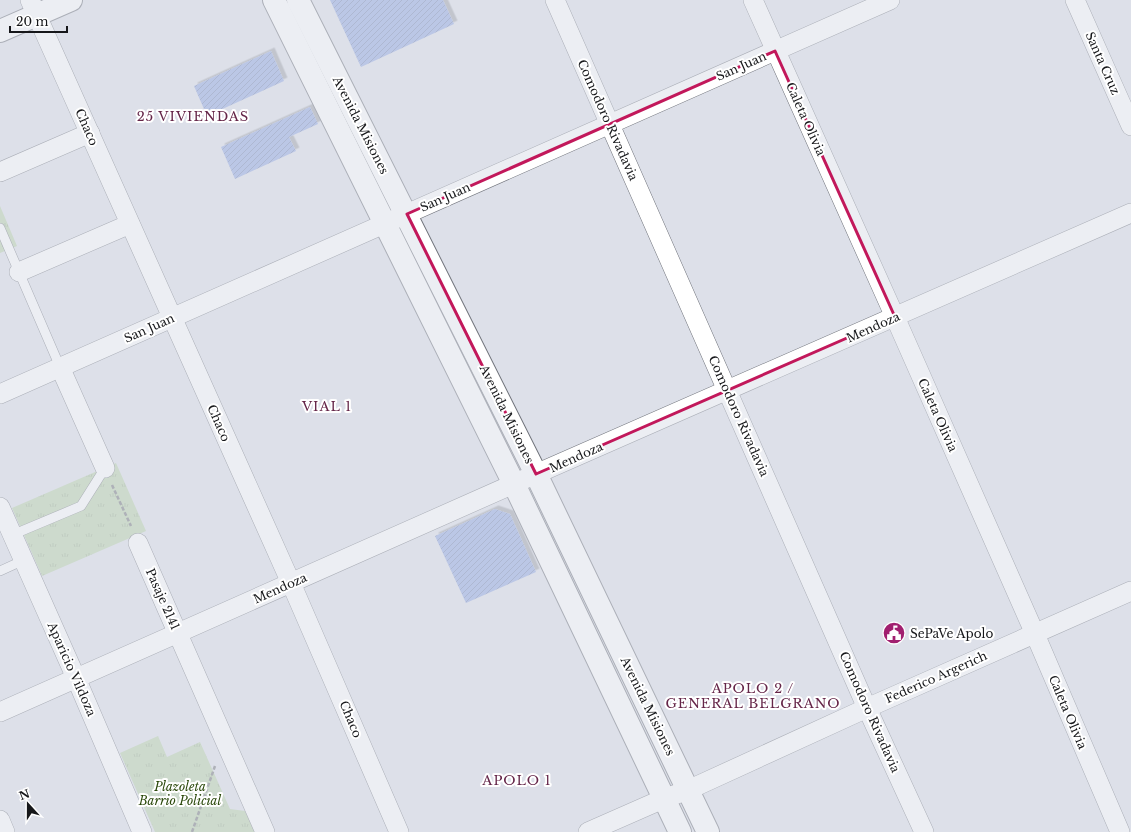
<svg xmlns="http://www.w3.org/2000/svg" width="1131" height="832" font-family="'Libre Baskerville',serif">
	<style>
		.park { fill: url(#park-tufts) }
		.building { fill: url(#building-hatch); filter: url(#shadow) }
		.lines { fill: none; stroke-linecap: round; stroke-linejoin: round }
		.service-casing { stroke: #71747c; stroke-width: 10 }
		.minor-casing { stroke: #71747c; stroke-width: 20 }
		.secondary-casing { stroke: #71747c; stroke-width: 24 }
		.path { stroke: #76787d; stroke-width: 2.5; stroke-dasharray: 4 2; stroke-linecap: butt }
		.service { stroke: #fff; stroke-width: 9 }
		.minor { stroke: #fff; stroke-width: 19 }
		.secondary { stroke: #fff; stroke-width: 22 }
		.marked { fill: none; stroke: #c2185b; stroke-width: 3; stroke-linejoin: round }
		.labels { text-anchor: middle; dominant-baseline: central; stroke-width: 4; stroke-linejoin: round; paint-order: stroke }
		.street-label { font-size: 12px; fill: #16171a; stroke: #fff }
		.poi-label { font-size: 12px; fill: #16171a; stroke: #fff; text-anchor: start }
		.park-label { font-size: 12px; font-style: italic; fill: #2a480a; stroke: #fff }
		.neighbourhood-label { font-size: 13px; letter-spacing: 1px; fill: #652649; stroke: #fff }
	</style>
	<defs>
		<pattern id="park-tufts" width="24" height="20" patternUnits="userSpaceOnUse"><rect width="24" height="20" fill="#bad2aa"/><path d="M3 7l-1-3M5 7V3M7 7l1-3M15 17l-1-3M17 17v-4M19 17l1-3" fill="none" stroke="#9fb492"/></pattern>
		<pattern id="building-hatch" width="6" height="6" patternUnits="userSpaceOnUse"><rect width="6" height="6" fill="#93a8e2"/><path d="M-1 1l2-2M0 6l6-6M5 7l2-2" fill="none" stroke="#7788b6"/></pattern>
		<filter id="shadow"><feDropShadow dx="3.5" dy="-3.5" stdDeviation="0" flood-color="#0004"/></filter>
	</defs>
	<rect width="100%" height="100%" fill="#dde0e9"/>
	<g class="park">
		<path d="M0,206L17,246L0,253Z"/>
		<path d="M116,463L146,531L42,576L12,508Z"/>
		<path d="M158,736L167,757L200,742L230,809L245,811L255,832H155L120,753Z"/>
	</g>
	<g class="building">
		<path d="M330,0H443L454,24L361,67Z"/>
		<path d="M271,51L284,81L207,116L194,86Z"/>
		<path d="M310,107L318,124L289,137L296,151L235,179L221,147Z"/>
		<path d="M495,509L510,514L536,572L466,603L435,536Z"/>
	</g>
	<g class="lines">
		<g class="service-casing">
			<g id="service">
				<path d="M0,228L60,367"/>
				<path d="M12,535L81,506L105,468"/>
				<path d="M0,571L24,560"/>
			</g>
		</g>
		<g class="minor-casing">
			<g id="minor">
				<path d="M30,0L291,583L399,832"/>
				<path d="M555,0L867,708L924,832"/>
				<path d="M753,0L895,317L1035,634L1120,832"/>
				<path d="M1075,0L1131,126"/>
				<path d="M0,172L90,133"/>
				<path d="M19,272L130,224"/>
				<path d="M60,367L105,468"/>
				<path d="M0,394L890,0"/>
				<path d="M0,507L76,678L142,832"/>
				<path d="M138,543L265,832"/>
				<path d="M0,712L536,474L1131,213"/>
				<path d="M0,820L5,832"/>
				<path d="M588,832L663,799L688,790L867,708L1131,591"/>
			</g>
		</g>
		<g class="secondary-casing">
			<g id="secondary">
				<path d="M274,0L514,484L680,832"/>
				<path d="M298,0L536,474L708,832"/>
				<path d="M0,31L71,0"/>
			</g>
		</g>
		<g class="path">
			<path d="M112,485L131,526"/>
			<path d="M192,832L215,766"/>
		</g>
		<use href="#service" class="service"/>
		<use href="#minor" class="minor"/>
		<use href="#secondary" class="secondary"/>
	</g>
	<path d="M0 0H1131V832H0ZM775,51L895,317L536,474L407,214Z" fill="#dde0e9" fill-opacity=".55" fill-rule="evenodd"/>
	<path class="marked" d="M775,51L895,317L536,474L407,214Z"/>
	<defs>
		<g id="civic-disc" transform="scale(1.15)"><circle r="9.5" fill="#a11f6f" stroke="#fff"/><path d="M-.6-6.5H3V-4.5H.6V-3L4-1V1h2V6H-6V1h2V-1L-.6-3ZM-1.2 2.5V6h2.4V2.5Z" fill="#fff"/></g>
	</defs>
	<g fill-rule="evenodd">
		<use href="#civic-disc" x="894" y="633"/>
	</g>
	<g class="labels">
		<g class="street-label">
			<text transform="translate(1103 63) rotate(66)">Santa Cruz</text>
			<text transform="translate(741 66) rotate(-24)">San Juan</text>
			<text transform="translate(806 119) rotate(66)">Caleta Olivia</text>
			<text transform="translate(608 120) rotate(66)">Comodoro Rivadavia</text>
			<text transform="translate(361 125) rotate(63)">Avenida Misiones</text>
			<text transform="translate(87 127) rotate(66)">Chaco</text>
			<text transform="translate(445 197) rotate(-24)">San Juan</text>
			<text transform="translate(873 327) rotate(-24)">Mendoza</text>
			<text transform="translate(149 328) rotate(-24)">San Juan</text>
			<text transform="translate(507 414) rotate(64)">Avenida Misiones</text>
			<text transform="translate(938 415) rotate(66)">Caleta Olivia</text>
			<text transform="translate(739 416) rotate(66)">Comodoro Rivadavia</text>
			<text transform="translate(219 423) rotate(66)">Chaco</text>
			<text transform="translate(576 457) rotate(-24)">Mendoza</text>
			<text transform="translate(280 588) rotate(-24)">Mendoza</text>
			<text transform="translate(163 599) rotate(66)">Pasaje 2141</text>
			<text transform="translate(72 669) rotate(66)">Aparicio Vildoza</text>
			<text transform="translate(936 677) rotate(-24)">Federico Argerich</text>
			<text transform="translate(648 706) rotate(64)">Avenida Misiones</text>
			<text transform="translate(870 712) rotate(66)">Comodoro Rivadavia</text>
			<text transform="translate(1068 712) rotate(67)">Caleta Olivia</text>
			<text transform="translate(351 719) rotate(67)">Chaco</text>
		</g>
		<g class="poi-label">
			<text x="910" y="633">SePaVe Apolo</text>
		</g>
		<g class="park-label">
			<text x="180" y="786">Plazoleta<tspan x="180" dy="14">Barrio Policial</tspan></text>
		</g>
		<g class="neighbourhood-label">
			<text x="193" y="116">25 VIVIENDAS</text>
			<text x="327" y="406">VIAL 1</text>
			<text x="753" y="688">APOLO 2 /<tspan x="753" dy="15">GENERAL BELGRANO</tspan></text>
			<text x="517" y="780">APOLO 1</text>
		</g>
	</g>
	<g transform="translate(28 804) rotate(339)" stroke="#ffffff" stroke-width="3" paint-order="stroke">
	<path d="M0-3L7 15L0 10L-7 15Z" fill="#16171a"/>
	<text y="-6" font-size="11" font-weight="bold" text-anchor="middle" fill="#16171a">N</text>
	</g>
	<path d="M10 26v6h57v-6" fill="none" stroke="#16171a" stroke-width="2"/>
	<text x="16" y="26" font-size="12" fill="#16171a" stroke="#ffffff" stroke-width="3" paint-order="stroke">20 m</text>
</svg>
